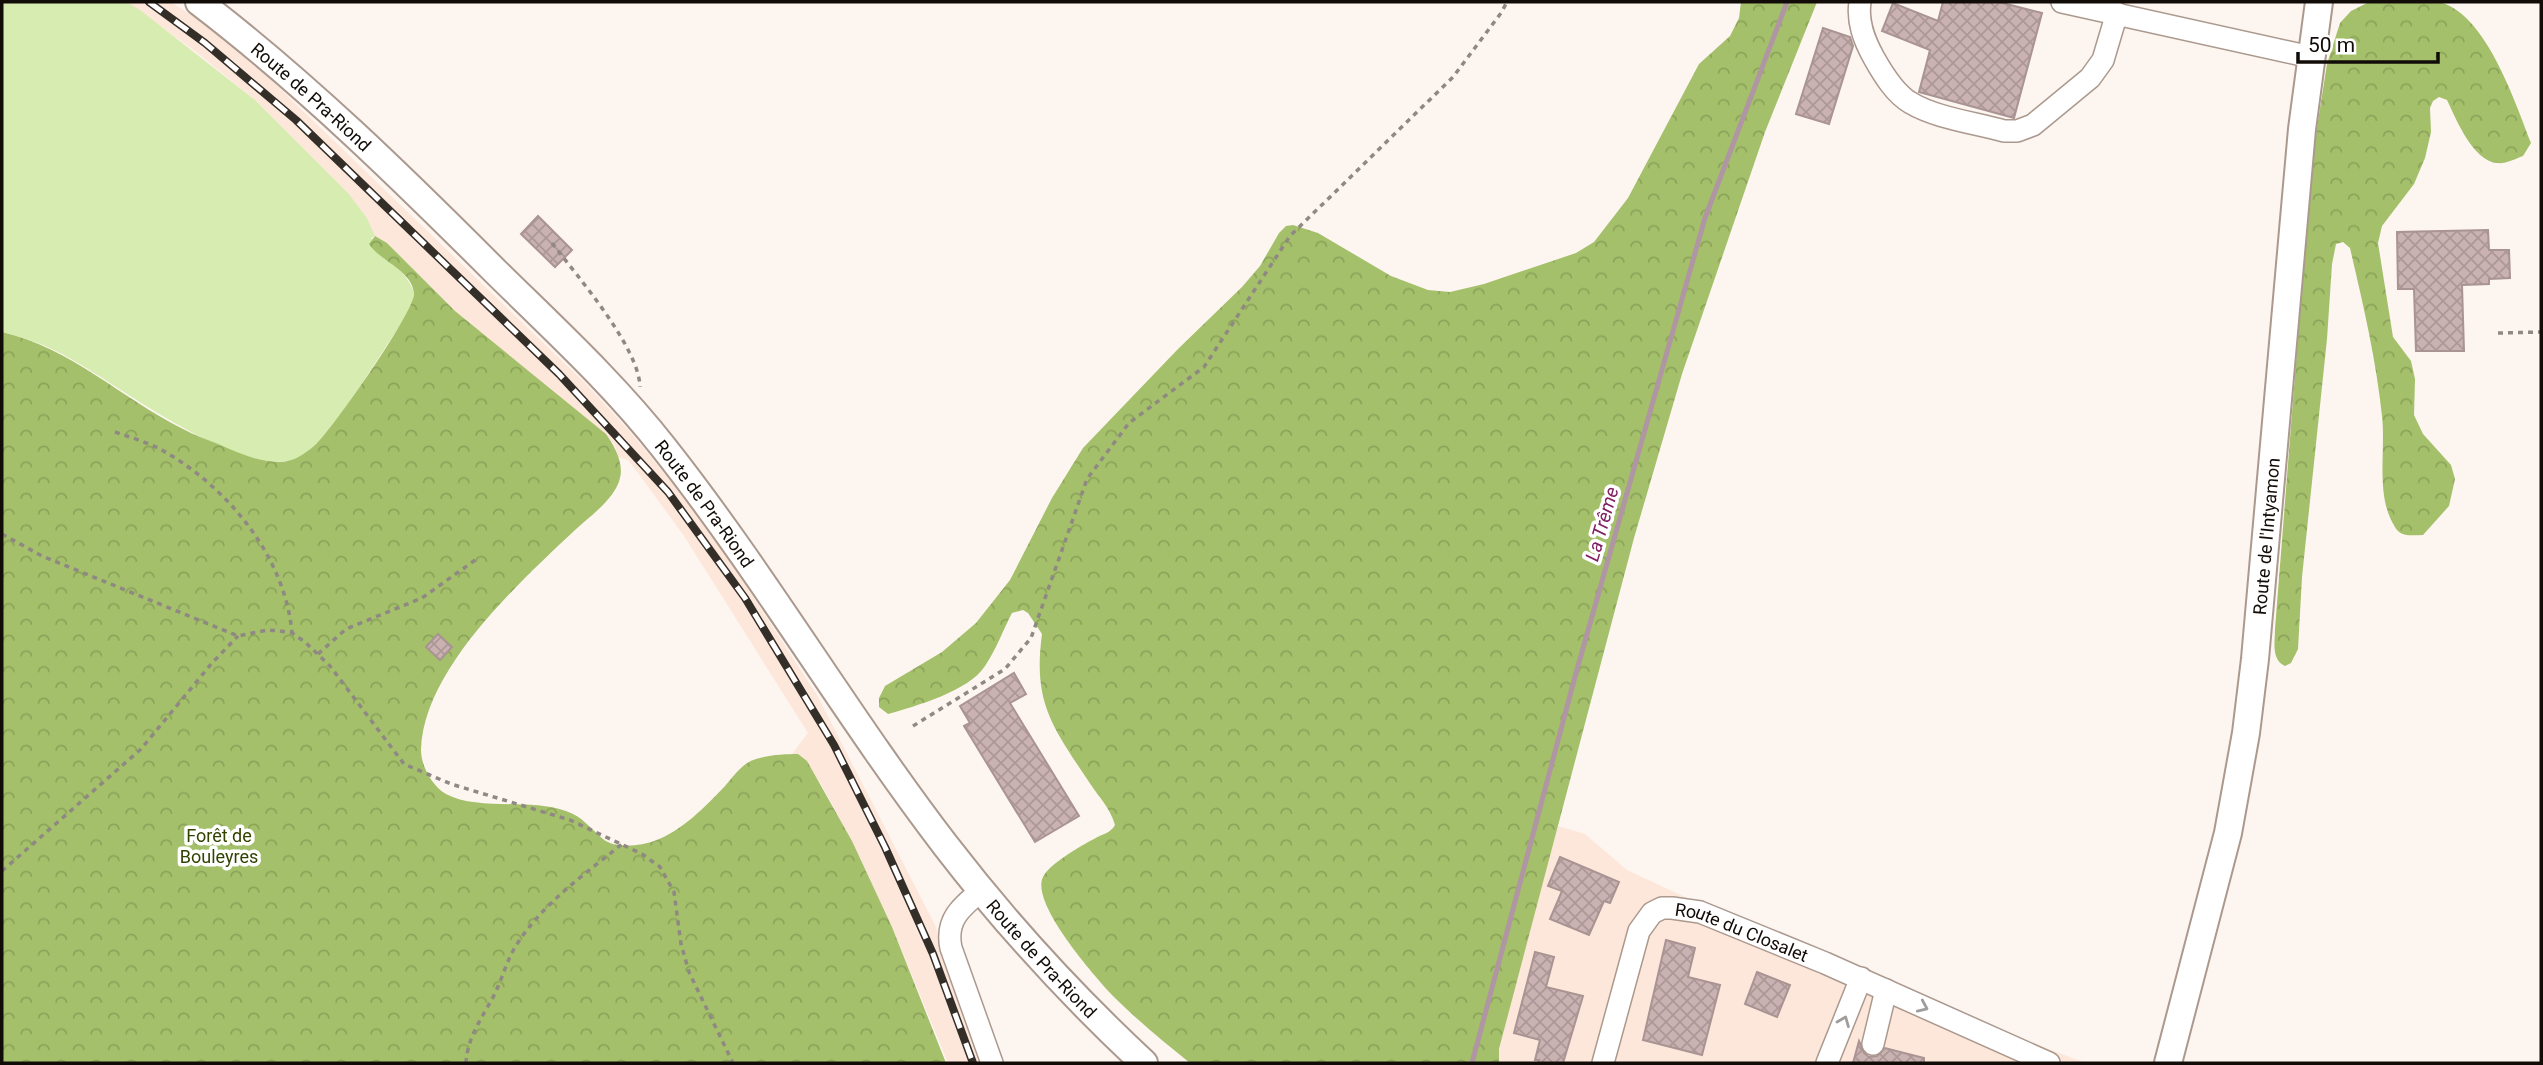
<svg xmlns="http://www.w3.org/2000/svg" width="2543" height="1065" font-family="Roboto,sans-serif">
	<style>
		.built { fill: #fde7da }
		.grass { fill: #d7ecb1 }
		.forest { fill: url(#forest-crowns) }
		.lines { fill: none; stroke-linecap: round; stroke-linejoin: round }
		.stream { stroke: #b096a2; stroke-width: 5 }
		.building { fill: url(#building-cross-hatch); stroke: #a99393; stroke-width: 2 }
		.minor-casing { stroke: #ab998e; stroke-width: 24 }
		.major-casing { stroke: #ab998e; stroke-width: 30 }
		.path { stroke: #8f8883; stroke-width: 3.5; stroke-dasharray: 5 5; stroke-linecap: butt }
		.minor { stroke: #fff; stroke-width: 21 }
		.major { stroke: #fff; stroke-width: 26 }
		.rail-casing { stroke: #342e29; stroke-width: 8 }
		.rail { stroke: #fff; stroke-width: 5; stroke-dasharray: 16; stroke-linecap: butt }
		.oneway { stroke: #a09e9c }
		.labels { text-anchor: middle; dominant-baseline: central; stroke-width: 7; stroke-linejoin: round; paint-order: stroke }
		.street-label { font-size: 18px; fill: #120c08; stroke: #fff }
		.park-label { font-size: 18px; fill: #324300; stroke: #fff }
		.water-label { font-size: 19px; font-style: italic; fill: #802060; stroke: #fff }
	</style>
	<defs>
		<pattern id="forest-crowns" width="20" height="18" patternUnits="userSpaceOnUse" patternTransform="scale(1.75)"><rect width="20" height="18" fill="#a4c06a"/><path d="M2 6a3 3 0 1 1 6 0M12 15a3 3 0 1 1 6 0" fill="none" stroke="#8ca45a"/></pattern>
		<pattern id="building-cross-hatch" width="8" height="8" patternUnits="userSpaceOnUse" patternTransform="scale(1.75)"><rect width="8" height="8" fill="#c9b2b1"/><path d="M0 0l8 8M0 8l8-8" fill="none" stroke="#ac9897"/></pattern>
	</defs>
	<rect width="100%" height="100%" fill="#fdf5f0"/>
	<g class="built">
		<path d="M127,2H171L216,31L273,82L586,384L632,434L665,474L705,523L817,695L935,925L983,1063H948L892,927L852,841L821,784L798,755L792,754L808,733L684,536L638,473L628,460L618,457L615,446L606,434L455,311L387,243L375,236L367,218L349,194L255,100L196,52Z"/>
		<path d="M1558,826L1585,834L1627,870L1687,898L2021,1039L2086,1063H1499V1050L1520,964Z"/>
	</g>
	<path class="grass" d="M2,2H127L140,10L255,100L349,194L367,218L375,236L371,238C381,250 417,283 414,297C412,312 399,327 391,339C372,367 327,442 300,457C249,485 117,384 71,359C49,346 26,338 2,332Z"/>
	<g class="forest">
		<path d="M1741,2H1817L1765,132L1682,374L1634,538L1499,1049V1063H1190C1164,1042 1137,1020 1114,997C1095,977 1030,903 1043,877C1048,865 1082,845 1094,839C1102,834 1111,833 1115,825C1110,807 1097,795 1087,779C1051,725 1033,701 1042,634L1028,613L1023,610L1012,613C1003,630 996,650 985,666C969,691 916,706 888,714L879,707V698L885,686L942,652L976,623L1010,580L1052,498L1083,448L1178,349L1242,287L1260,266L1279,233L1286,226L1293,225L1318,233L1391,276L1428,290L1450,292L1484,284L1576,253L1594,242L1628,198L1699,64L1730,36L1739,18Z"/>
		<path d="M2369,2H2438C2485,11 2515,102 2531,143L2523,156C2515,159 2506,164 2497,163C2473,161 2456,119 2447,100L2439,97L2433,101L2430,108L2431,132L2425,158L2414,184L2382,226L2378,243L2393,337L2411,361L2415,379L2414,415L2423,434L2451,465L2455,479L2449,506L2423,535C2412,535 2401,538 2395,527C2375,496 2386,451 2382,416C2376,359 2363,304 2350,248L2343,242L2336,244L2332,264L2327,339L2302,577L2298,649L2291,663L2285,666C2271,660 2275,642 2275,629L2312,159L2327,64L2340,23L2351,11Z"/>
		<path d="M375,236L387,243L455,311L606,434C614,445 624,463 620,478C615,499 590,516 575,530C520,582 423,669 421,750C421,766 432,786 446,794C477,811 529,798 566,811C583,817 590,828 603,839C615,849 641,846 654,841C682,831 705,807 725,786C734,776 742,763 756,759C768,755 785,754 798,754L807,761L852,841L892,927L946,1063H2V332C71,348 121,398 183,429C194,435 206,439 218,444C237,452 257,462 279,462C294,462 305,454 316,444C332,430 415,311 414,294C413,271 380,261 369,244Z"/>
	</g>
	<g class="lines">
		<path class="stream" d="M1472,1063L1576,673L1705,218L1787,2"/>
	</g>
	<g class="building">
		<path d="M1943,2H1999L2042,13L2014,118L1919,92L1930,50L1882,31L1893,3L1938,21Z"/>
		<path d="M1823,28L1850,37L1853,46L1829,124L1796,114Z"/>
		<path d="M538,216L572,250L555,267L521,234Z"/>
		<path d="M2488,230L2489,250H2509L2510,278L2489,279V284L2462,285L2464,351H2416L2414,289H2398L2397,232Z"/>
		<path d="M438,634L452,647L440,660L426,647Z"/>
		<path d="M1014,673L1026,694L1010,703L1079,816L1035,842L964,726L970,723L960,706Z"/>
		<path d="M1560,857L1619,882L1610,903L1604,901L1589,935L1550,919L1562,891L1548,886Z"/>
		<path d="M1666,940L1695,948L1688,977L1720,985L1702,1055L1643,1040Z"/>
		<path d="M1535,952L1554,957L1546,987L1583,996L1563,1063H1538L1539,1060H1535L1540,1040L1514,1033Z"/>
		<path d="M1757,972L1790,985L1777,1017L1745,1004Z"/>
		<path d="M1859,1041L1864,1053L1869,1057L1877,1056L1885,1048L1924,1058V1063H1853Z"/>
	</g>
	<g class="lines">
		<g class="minor-casing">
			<g id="minor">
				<path d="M1860,2C1857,22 1864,40 1874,58C1883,74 1895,94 1911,103C1936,118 1976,123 2004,131H2017L2033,125L2090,78L2103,60L2117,13"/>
				<path d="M2062,2L2311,57"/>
				<path d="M982,890C961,907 945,920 951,948L992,1063"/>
				<path d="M1873,1044L1886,990"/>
				<path id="s1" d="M1603,1063L1639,931L1652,913L1662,908H1672L1700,912L1825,963L2049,1063"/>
				<path d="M1827,1063L1861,978"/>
			</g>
		</g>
		<g class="major-casing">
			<g id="major">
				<path id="s2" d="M199,2C305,83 402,178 496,272C554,329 614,384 664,448C765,576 847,717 946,846C1006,924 1072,996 1144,1063"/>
				<path id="s3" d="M2168,1063L2228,833L2246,733L2255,659L2302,129L2319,2"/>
			</g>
		</g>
		<g class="path">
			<path d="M552,243C577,276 639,347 640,387"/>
			<path d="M2498,333L2541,332"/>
			<path d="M115,432C130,437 146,442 160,449C227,486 285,556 292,633"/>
			<path d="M2,534L42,556L238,636L268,630L280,631L292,633L305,642L330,666L404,764L451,784L570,820L642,854L660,867L674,892L681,944L689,972L733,1063"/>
			<path d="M318,654L346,629L422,598L478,558"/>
			<path d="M913,726L1005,669L1031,638L1087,479L1129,423L1204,367L1290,236L1453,77L1501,13L1507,2"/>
			<path d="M2,871L141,749L212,663L238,636"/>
			<path d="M466,1063C467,1039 481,1019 492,999C501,983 505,965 514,949C540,905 584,875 622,844"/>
		</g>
		<use href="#minor" class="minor"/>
		<use href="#major" class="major"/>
		<g class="rail-casing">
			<path id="rail" d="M149,2L205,43L296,120L559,374L668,492L745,598L834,745L885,847L933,954L973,1063"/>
		</g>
		<use href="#rail" class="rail"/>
	</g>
	<defs><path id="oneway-chevron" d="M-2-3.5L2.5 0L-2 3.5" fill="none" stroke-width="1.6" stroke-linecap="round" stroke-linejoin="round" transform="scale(1.75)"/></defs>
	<g class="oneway">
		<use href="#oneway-chevron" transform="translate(1923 1007) rotate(24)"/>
		<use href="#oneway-chevron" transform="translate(1844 1021) rotate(-68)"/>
	</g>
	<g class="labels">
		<g class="street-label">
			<text stroke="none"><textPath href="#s2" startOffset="147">Route de Pra-Riond</textPath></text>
			<text stroke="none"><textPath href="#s2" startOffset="714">Route de Pra-Riond</textPath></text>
			<text stroke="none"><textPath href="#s3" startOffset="537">Route de l'Intyamon</textPath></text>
			<text stroke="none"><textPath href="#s1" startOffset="254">Route du Closalet</textPath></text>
			<text stroke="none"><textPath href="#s2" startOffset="1281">Route de Pra-Riond</textPath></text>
		</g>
		<g class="park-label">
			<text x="219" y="835">Forêt de<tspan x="219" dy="21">Bouleyres</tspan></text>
		</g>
		<g class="water-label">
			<text transform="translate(1602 524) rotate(-74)">La Trême</text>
		</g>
	</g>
	<rect width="2543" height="1065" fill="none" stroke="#120c08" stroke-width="7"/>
	<path d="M2298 52v10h140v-10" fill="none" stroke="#120c08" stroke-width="3.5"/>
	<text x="2308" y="52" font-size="21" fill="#120c08" stroke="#ffffff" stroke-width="5" paint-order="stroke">50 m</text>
</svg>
